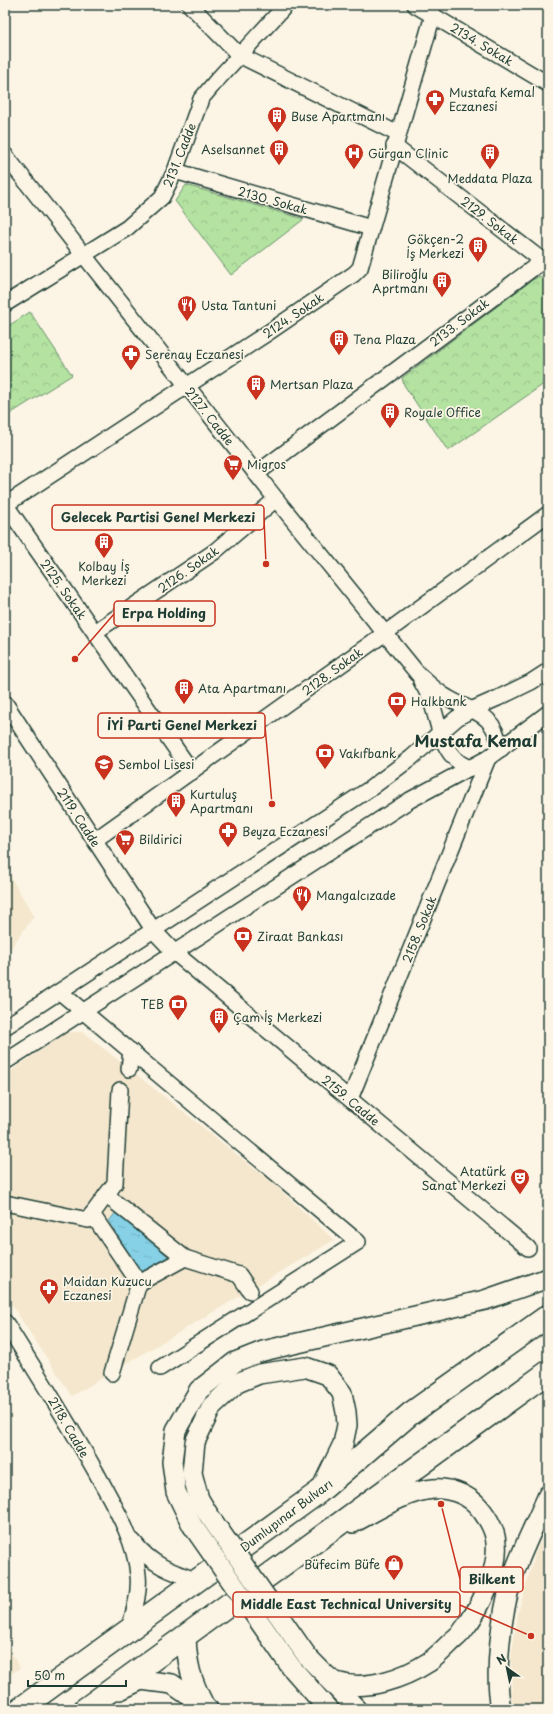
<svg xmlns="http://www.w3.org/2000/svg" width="553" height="1714" font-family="'Playpen Sans',sans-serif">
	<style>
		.built { fill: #f4e7cd }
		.park { fill: url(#park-crowns); stroke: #69906a }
		.water { fill: url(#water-ripples); stroke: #5d969f }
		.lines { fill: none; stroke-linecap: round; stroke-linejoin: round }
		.minor-casing { stroke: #1f3d34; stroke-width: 18 }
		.major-casing { stroke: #1f3d34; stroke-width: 22 }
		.highway-casing { stroke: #1f3d34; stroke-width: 25 }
		.minor { stroke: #fcf5e5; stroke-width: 15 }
		.major { stroke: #fcf5e5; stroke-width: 19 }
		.highway { stroke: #fcf5e5; stroke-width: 22 }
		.major-bridge-casing { stroke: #1f3d34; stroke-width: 22; stroke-linecap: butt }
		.major-bridge { stroke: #fcf5e5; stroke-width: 19 }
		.labels { text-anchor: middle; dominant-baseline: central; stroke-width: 3.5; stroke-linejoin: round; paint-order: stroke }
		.street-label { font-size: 12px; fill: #1f3d34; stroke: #fcf5e5 }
		.poi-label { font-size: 12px; fill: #1f3d34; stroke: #fcf5e5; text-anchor: start }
		.district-label { font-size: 16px; font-weight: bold; fill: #1f3d34; stroke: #fcf5e5 }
		.leader { fill: none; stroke: #c8321e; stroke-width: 1.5 }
		.callout-dot { fill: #c8321e; stroke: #fcf5e5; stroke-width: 1.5 }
		.callout { fill: #fcf5e5; stroke: #c8321e; stroke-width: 1.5 }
		.callout-label { font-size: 13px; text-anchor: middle; font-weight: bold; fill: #1f3d34 }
	</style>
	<defs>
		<pattern id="park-crowns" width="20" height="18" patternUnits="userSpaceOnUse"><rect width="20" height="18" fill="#b3e2a1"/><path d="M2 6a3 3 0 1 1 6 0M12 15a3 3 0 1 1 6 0" fill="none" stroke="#9ac38b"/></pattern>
		<pattern id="water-ripples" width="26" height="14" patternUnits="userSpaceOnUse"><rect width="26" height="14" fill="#86d1e6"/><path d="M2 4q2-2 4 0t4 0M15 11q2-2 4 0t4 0" fill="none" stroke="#73b4c6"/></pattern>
	</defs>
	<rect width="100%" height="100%" fill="#fcf5e5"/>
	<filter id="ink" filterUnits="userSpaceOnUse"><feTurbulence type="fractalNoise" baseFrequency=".025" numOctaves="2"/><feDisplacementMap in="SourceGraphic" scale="8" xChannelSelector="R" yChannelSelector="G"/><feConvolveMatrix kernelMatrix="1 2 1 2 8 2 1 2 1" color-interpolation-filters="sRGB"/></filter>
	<g filter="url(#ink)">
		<g class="built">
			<path d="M5,868L34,916L5,956Z"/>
			<path d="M67,1032H83L274,1184L334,1240L72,1396L5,1295V1075Z"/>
			<path d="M548,1524V1709H512L511,1659L518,1613L535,1554Z"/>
			<path d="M5,1643L20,1668L5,1678Z"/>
		</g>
		<g class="park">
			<path d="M186,185L304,219L231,275L175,201Z"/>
			<path d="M540,276L548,281V381L448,451L404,385L402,378L532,280Z"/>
			<path d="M30,312L72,375L5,417V328Z"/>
		</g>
		<path class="water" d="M117,1211L171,1259L141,1274L109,1221Z"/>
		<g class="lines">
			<g class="minor-casing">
				<g id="minor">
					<path d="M190,5L239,55L398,134"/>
					<path d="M415,5L548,84"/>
					<path d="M394,146L548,265"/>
					<path d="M5,155L276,499L418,674C428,683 437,692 448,698C477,715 492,710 501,749"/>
					<path d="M175,171L371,228"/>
					<path d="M5,304L127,228L162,197L175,171L201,99L217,80L286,5"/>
					<path d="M256,474L548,257"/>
					<path d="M5,504L192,772"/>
					<path d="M5,505L269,332L354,274L360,268L433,15"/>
					<path d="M95,632L214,552L276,499"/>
					<path d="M421,681C426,689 430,697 433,707C439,726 442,750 460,763C463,765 467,767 471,768"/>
					<path d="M5,703L154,931L174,952L528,1248"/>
					<path d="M95,840L384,634L548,514"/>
					<path d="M60,992L358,1242L160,1368"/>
					<path d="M5,1027L371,788L411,758L457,718L473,709L498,698L531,682L548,671"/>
					<path d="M5,1062L410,800L488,758L548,713"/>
					<path d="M129,1069L131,1051"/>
					<path d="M350,1099L488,758"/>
					<path d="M106,1195L185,1258L239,1275L250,1291"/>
					<path d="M5,1203L88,1220L115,1183L120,1090"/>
					<path d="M92,1214L139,1283L112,1373"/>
					<path d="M139,1283L185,1258"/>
					<path d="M5,1322C36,1371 67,1421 96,1472C113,1504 135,1538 138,1575C140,1593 134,1611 129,1629"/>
					<path d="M133,1541C151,1565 171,1572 199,1581"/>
				</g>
			</g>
			<g class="major-casing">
				<g id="major">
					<path d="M208,1514L199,1499L192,1473L195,1442L212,1406L237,1383L259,1374L305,1367L328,1375L342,1393L346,1412L347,1425L343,1444L321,1489"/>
					<path d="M192,1525L176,1492L172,1462L176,1430L199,1390L235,1362L263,1351L485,1300L548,1278"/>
					<path d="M186,1637C187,1665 191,1679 204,1705"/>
					<path d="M307,1656C314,1663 328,1679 336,1682C366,1692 404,1678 429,1662C436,1657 443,1650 449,1644C454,1639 460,1635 464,1629C480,1609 499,1569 496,1543C495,1528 485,1513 475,1503C465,1494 447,1487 433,1489C404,1492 378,1510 353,1523"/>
					<path d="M291,1667L328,1709"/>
					<path d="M328,1679L357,1709"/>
					<path d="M120,1690L141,1680L172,1684L208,1709"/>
					<path d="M501,1709C494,1672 501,1615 512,1579C521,1551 536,1523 548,1495"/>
				</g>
			</g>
			<g class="highway-casing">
				<g id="highway">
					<path d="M20,1709L319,1492L410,1414L548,1316"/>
					<path d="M85,1709L548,1372"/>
				</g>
			</g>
			<use href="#minor" class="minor"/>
			<use href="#major" class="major"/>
			<use href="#highway" class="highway"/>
			<g class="major-bridge-casing">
				<g id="major-bridge">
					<path d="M208,1514L307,1656"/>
					<path d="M192,1525L291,1667"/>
				</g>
			</g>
			<use href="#major-bridge" class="major-bridge"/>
		</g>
	</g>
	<defs>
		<g id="pharmacy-pin" transform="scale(1)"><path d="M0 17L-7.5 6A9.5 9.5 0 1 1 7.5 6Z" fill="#c8321e" stroke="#fcf5e5"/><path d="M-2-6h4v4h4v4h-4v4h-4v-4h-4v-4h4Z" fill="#fff"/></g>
		<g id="building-pin" transform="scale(1)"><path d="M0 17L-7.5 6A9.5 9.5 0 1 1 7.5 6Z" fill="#c8321e" stroke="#fcf5e5"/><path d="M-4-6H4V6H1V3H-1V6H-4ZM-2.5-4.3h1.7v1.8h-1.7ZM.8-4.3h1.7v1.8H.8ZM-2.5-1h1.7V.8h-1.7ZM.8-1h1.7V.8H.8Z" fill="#fff"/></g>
		<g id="hospital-pin" transform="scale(1)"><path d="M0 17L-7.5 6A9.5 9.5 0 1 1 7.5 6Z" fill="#c8321e" stroke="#fcf5e5"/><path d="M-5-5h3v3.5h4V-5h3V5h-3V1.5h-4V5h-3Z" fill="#fff"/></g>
		<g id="restaurant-pin" transform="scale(1)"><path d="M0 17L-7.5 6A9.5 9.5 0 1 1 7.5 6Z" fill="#c8321e" stroke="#fcf5e5"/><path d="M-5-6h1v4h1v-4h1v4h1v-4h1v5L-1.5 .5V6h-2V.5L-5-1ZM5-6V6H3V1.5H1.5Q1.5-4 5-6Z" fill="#fff"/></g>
		<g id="supermarket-pin" transform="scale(1)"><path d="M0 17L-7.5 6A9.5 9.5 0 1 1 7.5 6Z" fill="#c8321e" stroke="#fcf5e5"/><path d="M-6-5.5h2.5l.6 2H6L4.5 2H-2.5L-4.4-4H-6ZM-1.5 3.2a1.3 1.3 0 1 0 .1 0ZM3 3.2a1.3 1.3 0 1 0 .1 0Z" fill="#fff"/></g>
		<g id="bank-pin" transform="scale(1)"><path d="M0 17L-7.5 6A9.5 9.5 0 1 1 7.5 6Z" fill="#c8321e" stroke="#fcf5e5"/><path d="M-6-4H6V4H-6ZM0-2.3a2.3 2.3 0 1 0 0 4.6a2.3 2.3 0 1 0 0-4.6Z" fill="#fff"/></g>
		<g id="school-pin" transform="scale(1)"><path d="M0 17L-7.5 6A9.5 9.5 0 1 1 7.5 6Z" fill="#c8321e" stroke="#fcf5e5"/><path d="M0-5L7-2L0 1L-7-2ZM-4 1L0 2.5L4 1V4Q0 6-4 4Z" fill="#fff"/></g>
		<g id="theatre-pin" transform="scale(1)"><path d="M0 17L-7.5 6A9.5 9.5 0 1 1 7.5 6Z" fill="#c8321e" stroke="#fcf5e5"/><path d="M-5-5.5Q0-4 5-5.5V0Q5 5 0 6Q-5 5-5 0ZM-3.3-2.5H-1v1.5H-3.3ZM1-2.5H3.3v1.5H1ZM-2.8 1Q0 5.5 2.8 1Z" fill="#fff"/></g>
		<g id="shop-pin" transform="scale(1)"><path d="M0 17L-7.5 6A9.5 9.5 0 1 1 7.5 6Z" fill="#c8321e" stroke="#fcf5e5"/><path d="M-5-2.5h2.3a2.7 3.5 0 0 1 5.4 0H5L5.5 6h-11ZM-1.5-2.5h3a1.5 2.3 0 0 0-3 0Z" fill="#fff"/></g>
	</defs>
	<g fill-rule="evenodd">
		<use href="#pharmacy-pin" x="435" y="99"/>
		<use href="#building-pin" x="277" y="116"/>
		<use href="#building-pin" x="279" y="149"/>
		<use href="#hospital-pin" x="354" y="153"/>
		<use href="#building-pin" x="490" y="153"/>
		<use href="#building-pin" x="478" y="246"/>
		<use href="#building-pin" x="442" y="281"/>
		<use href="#restaurant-pin" x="187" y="305"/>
		<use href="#building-pin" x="339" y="339"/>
		<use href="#pharmacy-pin" x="131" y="354"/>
		<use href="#building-pin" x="256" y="384"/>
		<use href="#building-pin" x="390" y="412"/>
		<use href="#supermarket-pin" x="233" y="464"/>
		<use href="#building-pin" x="104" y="542"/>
		<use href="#building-pin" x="184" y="688"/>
		<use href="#bank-pin" x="397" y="701"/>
		<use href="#bank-pin" x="325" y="753"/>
		<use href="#school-pin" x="104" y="764"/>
		<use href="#building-pin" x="176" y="801"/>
		<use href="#pharmacy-pin" x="228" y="831"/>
		<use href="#supermarket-pin" x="125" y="839"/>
		<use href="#restaurant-pin" x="302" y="895"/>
		<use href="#bank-pin" x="243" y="936"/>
		<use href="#bank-pin" x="178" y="1004"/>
		<use href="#building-pin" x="219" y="1017"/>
		<use href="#theatre-pin" x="520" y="1178"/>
		<use href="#pharmacy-pin" x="49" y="1288"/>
		<use href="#shop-pin" x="394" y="1564"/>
	</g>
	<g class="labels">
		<g class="street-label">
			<text transform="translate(482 44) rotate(31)">2134. Sokak</text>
			<text transform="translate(179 155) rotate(-68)">2131. Cadde</text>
			<text transform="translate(273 200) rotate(16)">2130. Sokak</text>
			<text transform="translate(490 220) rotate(38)">2129. Sokak</text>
			<text transform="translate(293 315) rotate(-34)">2124. Sokak</text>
			<text transform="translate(459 322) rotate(-37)">2133. Sokak</text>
			<text transform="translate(210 416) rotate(52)">2127. Cadde</text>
			<text transform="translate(188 569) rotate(-35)">2126. Sokak</text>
			<text transform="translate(64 589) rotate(55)">2125. Sokak</text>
			<text transform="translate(332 671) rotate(-36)">2128. Sokak</text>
			<text transform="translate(79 817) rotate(57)">2119. Cadde</text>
			<text transform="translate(419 929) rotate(-68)">2158. Sokak</text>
			<text transform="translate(351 1100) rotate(40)">2159. Cadde</text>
			<text transform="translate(69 1427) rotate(60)">2118. Cadde</text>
			<text transform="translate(286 1515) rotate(-37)">Dumlupınar Bulvarı</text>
		</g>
		<g class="poi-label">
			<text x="449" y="92">Mustafa Kemal<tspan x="449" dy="14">Eczanesi</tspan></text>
			<text x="291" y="116">Buse Apartmanı</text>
			<text x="265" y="149" text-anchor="end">Aselsannet</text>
			<text x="368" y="153">Gürgan Clinic</text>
			<text x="490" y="178" text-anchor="middle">Meddata Plaza</text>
			<text x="464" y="239" text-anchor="end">Gökçen-2<tspan x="464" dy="14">İş Merkezi</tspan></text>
			<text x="428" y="274" text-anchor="end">Biliroğlu<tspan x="428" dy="14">Aprtmanı</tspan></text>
			<text x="201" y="305">Usta Tantuni</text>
			<text x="353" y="339">Tena Plaza</text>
			<text x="145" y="354">Serenay Eczanesi</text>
			<text x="270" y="384">Mertsan Plaza</text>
			<text x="404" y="412">Royale Office</text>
			<text x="247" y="464">Migros</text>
			<text x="104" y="566" text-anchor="middle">Kolbay İş<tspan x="104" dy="14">Merkezi</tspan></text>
			<text x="198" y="688">Ata Apartmanı</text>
			<text x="411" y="701">Halkbank</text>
			<text x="339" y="753">Vakıfbank</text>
			<text x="118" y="764">Sembol Lisesi</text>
			<text x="190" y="794">Kurtuluş<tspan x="190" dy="14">Apartmanı</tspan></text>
			<text x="242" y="831">Beyza Eczanesi</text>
			<text x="139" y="839">Bildirici</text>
			<text x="316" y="895">Mangalcızade</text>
			<text x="257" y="936">Ziraat Bankası</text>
			<text x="164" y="1004" text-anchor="end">TEB</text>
			<text x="233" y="1017">Çam İş Merkezi</text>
			<text x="506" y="1171" text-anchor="end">Atatürk<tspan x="506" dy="14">Sanat Merkezi</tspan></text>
			<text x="63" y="1281">Maidan Kuzucu<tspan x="63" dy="14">Eczanesi</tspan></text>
			<text x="380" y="1564" text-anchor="end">Büfecim Büfe</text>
		</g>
		<g class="district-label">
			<text x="476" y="740">Mustafa Kemal</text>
		</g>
	</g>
	<path class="leader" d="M266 564L264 518M75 659L114 614M272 804L265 726M441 1504L460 1579M531 1636L460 1605"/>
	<g class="callout-dot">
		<circle cx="266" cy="564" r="4"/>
		<circle cx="75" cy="659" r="4"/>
		<circle cx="272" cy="804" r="4"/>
		<circle cx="441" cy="1504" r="4"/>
		<circle cx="531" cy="1636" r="4"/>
	</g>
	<g class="callout">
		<rect x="52" y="505" width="212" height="25" rx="4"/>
		<rect x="114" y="601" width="101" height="25" rx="4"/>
		<rect x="98" y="713" width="167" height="25" rx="4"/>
		<rect x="460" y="1567" width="63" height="25" rx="4"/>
		<rect x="233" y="1592" width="227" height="25" rx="4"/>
	</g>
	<g class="callout-label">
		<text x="158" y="522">Gelecek Partisi Genel Merkezi</text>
		<text x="164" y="618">Erpa Holding</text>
		<text x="182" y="730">İYİ Parti Genel Merkezi</text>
		<text x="492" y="1584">Bilkent</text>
		<text x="346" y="1609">Middle East Technical University</text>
	</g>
	<rect width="553" height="1714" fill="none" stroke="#fcf5e5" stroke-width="20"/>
	<rect x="10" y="10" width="533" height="1694" fill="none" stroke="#1f3d34" stroke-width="1.5" filter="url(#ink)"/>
	<g transform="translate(507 1668) rotate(327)" stroke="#fcf5e5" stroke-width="3" paint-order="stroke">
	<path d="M0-3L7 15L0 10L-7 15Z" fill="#1f3d34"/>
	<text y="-6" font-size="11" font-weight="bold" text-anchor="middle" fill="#1f3d34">N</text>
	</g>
	<path d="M28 1680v6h98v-6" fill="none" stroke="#1f3d34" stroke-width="2"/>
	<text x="34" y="1680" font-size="12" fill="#1f3d34" stroke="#fcf5e5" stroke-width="3" paint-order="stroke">50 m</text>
</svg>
